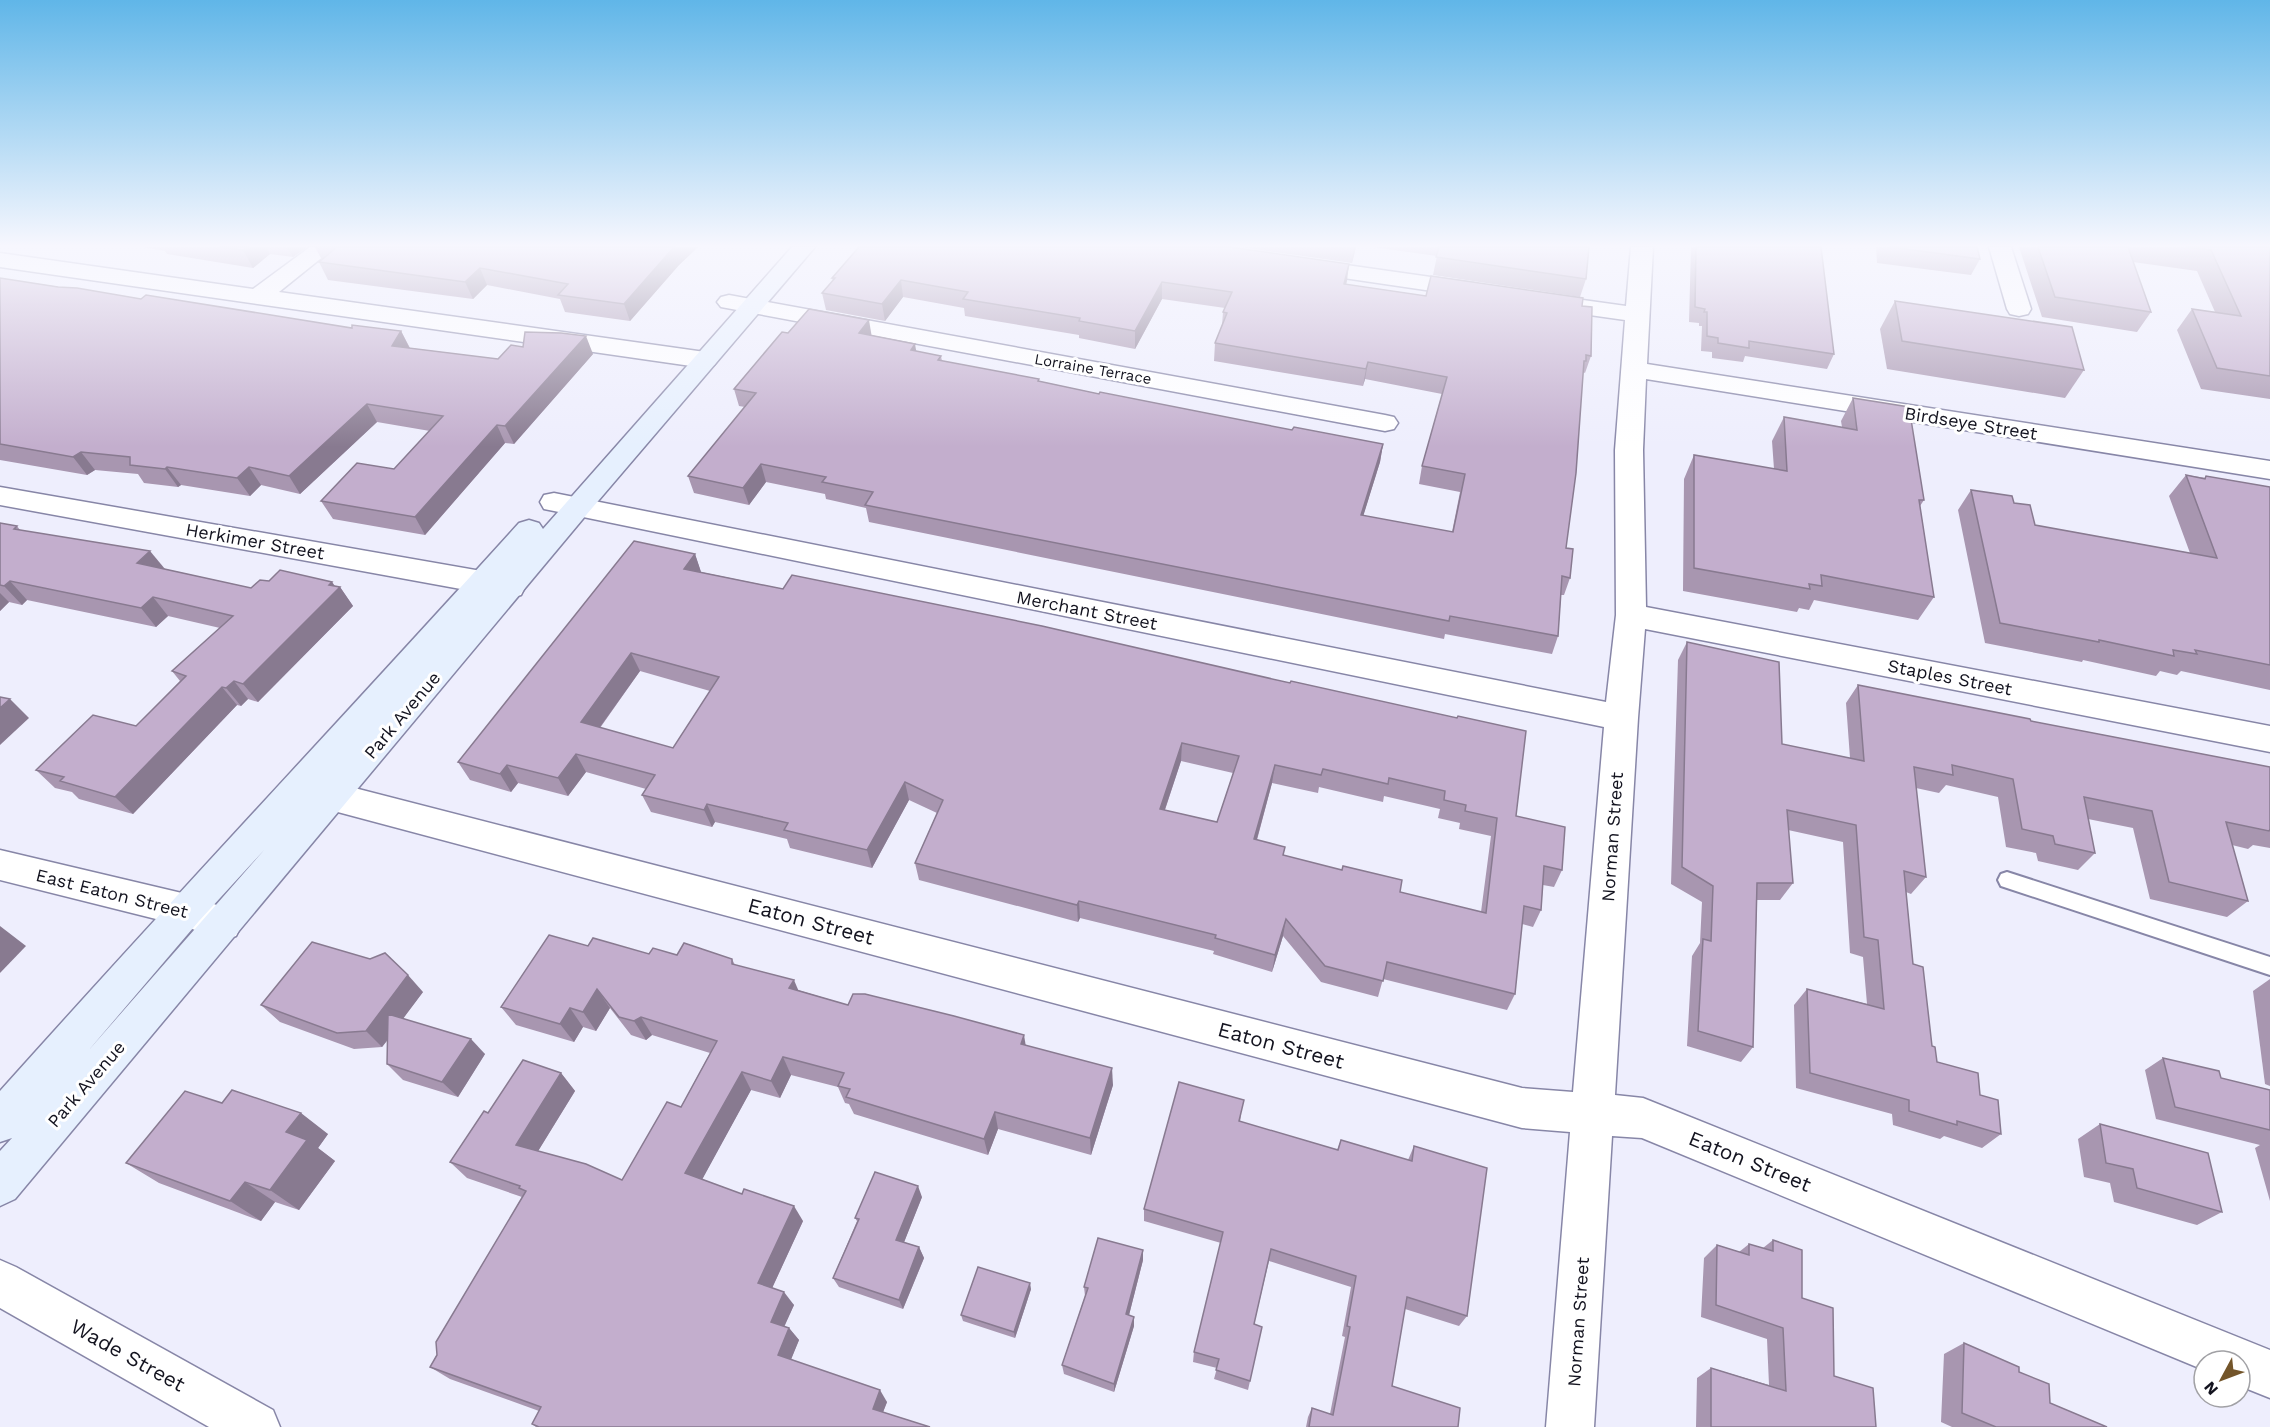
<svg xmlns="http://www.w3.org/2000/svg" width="2270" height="1427" font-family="'Work Sans',sans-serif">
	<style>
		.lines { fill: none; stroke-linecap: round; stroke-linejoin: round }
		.service-casing { stroke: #8786a7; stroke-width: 4 }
		.minor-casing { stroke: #8786a7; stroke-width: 3 }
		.secondary-casing { stroke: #8786a7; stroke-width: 3 }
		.service { fill: #fff; fill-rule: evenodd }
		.minor { fill: #fff; fill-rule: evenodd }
		.secondary { fill: #e6f0fe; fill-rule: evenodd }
		.wall { fill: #a896b0; fill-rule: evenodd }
		.shaded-wall { fill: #887a90 }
		.building { fill: #c3aecd; stroke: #887a90; stroke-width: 1.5; fill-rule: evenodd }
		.labels { text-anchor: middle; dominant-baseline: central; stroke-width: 6; stroke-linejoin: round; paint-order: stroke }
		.far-street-label { font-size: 15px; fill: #13131f; stroke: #fff }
		.street-label { font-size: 18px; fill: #13131f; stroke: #fff }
		.near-street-label { font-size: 21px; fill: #13131f; stroke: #fff }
	</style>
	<rect width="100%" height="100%" fill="#eeeefd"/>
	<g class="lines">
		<g class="service-casing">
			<path id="service" d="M2007,872L2270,957V975L2001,886L1998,880L2001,874Z"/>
		</g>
		<g class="minor-casing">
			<g id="minor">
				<path d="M310,247H335L279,292L705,352L714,355L718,360L714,365L705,368L0,267V253L253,289Z"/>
				<path d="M1631,247H1653L1647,364L2270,461V479L1646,379L1643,450L1646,607L2270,726V752L1645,629L1638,718L1615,1095L1643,1098L2270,1350V1398L2240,1386V1361H2204V1370L1642,1138L1612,1136L1594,1427H1546L1570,1132L1522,1128L304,803L292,799L287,789L292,779L304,775L1522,1088L1573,1092L1604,727L554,511L544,509L540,502L544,495L554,493L1606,702L1616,615L1615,450L1625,320L1547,309L1539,307L1535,302L1539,297L1547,295L1626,306Z"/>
				<path d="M1989,247H2011L2031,309L2028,314L2019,316L2010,314L2007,309Z"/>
				<path d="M1304,259L1473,283L1481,285L1485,290L1481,295L1473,297L1296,271L1292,266L1296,261Z"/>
				<path d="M729,295L1385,415L1394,417L1398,423L1394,429L1385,431L721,307L717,302L721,297Z"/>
				<path d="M0,487L510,576L521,579L525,587L521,595L510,598L0,505Z"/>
				<path d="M0,850L186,894L236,912L242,924L236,936L223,940L184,926L0,880Z"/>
				<path d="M0,1260L16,1267L273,1410L280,1427H209L0,1308Z"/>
			</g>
		</g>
		<g class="secondary-casing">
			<path id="secondary" d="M792,247H815L587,514L15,1199L0,1206V1151L12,1138L0,1142V1091C171,900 347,713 519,523L529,520L539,523L543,529ZM265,849L88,1051L199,921Z"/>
		</g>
		<use href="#service" class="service"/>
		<use href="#minor" class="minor"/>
		<use href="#secondary" class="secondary"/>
	</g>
	<g class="wall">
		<path d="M142,247H307L293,257L270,254L253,268L167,254L165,251Z"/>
		<path d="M315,247H698L679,265L630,321L565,312L560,299L487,285L473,299L328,280L319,262L322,260Z"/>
		<path d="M1239,247H1356L1352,263Z"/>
		<path d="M1372,247H1589L1586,279L1580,297L1433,275L1437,256Z"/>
		<path d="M1691,247H1821L1834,354L1827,369L1745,356L1743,362L1712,358V352L1701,351L1702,326H1699V323L1689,322Z"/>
		<path d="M1876,247H1977L1980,259L1971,275L1877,263Z"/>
		<path d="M2019,247H2270V399L2201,389L2177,330L2192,309L2215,312L2197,271L2133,262L2151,312L2137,332L2042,317Z"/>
		<path d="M0,278L141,299L352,328L401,331L410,348L498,359L593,354L514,444L505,443L425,535L333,519L321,501L394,469L430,431L377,422L300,494L261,485L250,496L181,485L178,487L144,483L138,474L95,470L87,475L0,460Z"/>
		<path d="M832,278L1346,284L1426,296L1582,306L1591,356L1585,373L1583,372L1566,548L1570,578L1564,595H1561L1558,636L1552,654L1445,634L1444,639L869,522L866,508L826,499L825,494L766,482L749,505L694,493L688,476L745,407L739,406L734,389L788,333L872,336L916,351L941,356L942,361L1039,379V381L1099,394L1292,430L1383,444L1380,462L1363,516L1452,532L1460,492L1419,484L1422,466L1442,394L1365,379L1363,386L1214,361L1215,343L1222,325L1223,312L1225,308L1162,299L1135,349L1079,338V335L965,316L964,308L903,297L885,321L826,310L822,293L833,281Z"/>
		<path d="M1895,301L2084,370L2065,398L1887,369L1880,329Z"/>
		<path d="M1853,398L1924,500L1920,506L1934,597L1918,620L1814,600L1809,610L1799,608L1797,612L1683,591L1684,479L1694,455L1774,469L1772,441L1784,417L1842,427L1841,421Z"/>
		<path d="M2186,475L2270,487V690L2181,671L2177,675L2160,671L2156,676L2083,660L2082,662L1985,643L1958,510L1971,490L2014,503L2035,525L2190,553L2169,496Z"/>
		<path d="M0,523L17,526L20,530L165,569L251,588L269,581L332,582L335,586L340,587L353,606L258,702L248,699L241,706L237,705L133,814L79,799L72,792L55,788L36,770L136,726L180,681L172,671L220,628L168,616L156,627L27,600L22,605L9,602L0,611Z"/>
		<path d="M695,554L701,572L783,589L1042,626L1516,816L1562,870L1554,887L1543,885L1541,910L1533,927L1522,924L1515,994L1507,1010L1383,979L1378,997L1321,982L1283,936L1272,972L1213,954L1214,951L1080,918L1078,922L919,880L915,863L937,813L909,800L872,868L790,848L787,839L715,822L712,827L651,812L642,795L646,789L586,772L568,796L518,783L511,792L470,780L458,762ZM640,671L710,691L673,748L600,728ZM1181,761L1233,773L1217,822L1165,810ZM1272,783L1318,793L1319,787L1383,802L1384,796L1440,809L1438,818L1460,823L1459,829L1491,836L1481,912L1400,892L1283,855L1285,847L1257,840Z"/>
		<path d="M1687,642L1782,744L1850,758L1846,703L1858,685L2031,721L2270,767V848L2253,845L2248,849L2232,845L2248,901L2227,917L2150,899L2133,828L2088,819L2095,853L2078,870L2038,861L2036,853L2006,847L1998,797L1946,785L1939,793L1916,788L1926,877L1911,894L1906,892L1913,964L1932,1046L1937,1062L1980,1095L2001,1134L1982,1148L1944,1136L1940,1139L1893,1125L1892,1114L1796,1088L1794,1005L1807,989L1867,1004L1863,957L1850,953L1843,842L1788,830L1793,883L1780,900H1757L1753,1047L1741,1062L1687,1046L1692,956L1700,943L1702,902L1671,884L1678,660Z"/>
		<path d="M588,946L649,954L677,955L732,959L735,965L798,990L848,1005L1025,1045L1113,1085L1091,1155L998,1129L988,1155L854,1114L849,1104L845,1103L838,1087L791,1075L780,1098L751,1090L702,1179L803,1221L772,1288L794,1305L784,1326L789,1328L799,1340L791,1359L887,1402L883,1412L930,1427H536L532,1424L539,1411L450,1379L430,1367L522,1197L467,1178L450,1162L488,1113L561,1073L575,1091L538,1151L622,1180L681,1107L710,1053L652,1035L646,1040L631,1035L610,1008L596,1031L583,1027L574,1042L516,1025L501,1007Z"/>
		<path d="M2270,979V1086L2265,1084L2253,991Z"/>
		<path d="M423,992L403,1018L485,1054L458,1097L403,1080L387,1064V1041L382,1047L354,1049L280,1022L261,1005Z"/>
		<path d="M2163,1058L2221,1078L2270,1090V1201L2255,1148L2260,1145L2156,1119L2145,1070Z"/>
		<path d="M222,1103L328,1134L318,1148L335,1161L299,1210L275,1202L261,1221L159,1183L126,1163Z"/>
		<path d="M1241,1114L1240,1122L1337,1150L1341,1140L1408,1160L1414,1146L1467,1316L1459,1326L1405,1309L1392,1386L1458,1427H1306L1308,1417L1312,1408L1330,1414L1345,1337L1342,1336L1351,1287L1269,1261L1254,1324L1250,1381L1248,1390L1214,1379L1217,1368L1193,1362L1194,1352L1221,1243L1144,1221V1209Z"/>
		<path d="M2100,1124L2222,1212L2197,1225L2114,1202L2110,1183L2084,1177L2078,1139Z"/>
		<path d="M922,1197L904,1242L919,1247L924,1258L903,1309L839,1287L833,1278L857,1221L855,1218Z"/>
		<path d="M1773,1240L1802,1298L1834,1376L1876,1427H1696L1697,1378L1711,1368L1769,1385L1767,1339L1701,1317L1704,1258L1717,1245L1739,1252L1749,1244L1763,1248Z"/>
		<path d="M1143,1260L1129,1315L1134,1326L1114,1392L1064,1374L1062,1365L1085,1296L1084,1287Z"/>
		<path d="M1031,1289L1015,1338L963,1321L961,1315Z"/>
		<path d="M1964,1343L2019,1372L2050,1403L2107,1427H1952L1941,1422L1944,1354Z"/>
	</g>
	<g class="shaded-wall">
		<path d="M248,247H266L270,254L253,268L243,250Z"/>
		<path d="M287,247H307L293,257Z"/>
		<path d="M674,247H698L679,265L630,321L624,304Z"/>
		<path d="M1354,247H1356L1352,263Z"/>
		<path d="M1349,264L1347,281L1342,301L1344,284Z"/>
		<path d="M480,268L487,285L473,299L465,282Z"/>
		<path d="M901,280L903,297L885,321L882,304Z"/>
		<path d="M1162,282V299L1135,349V331Z"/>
		<path d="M869,320L872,338L859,333Z"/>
		<path d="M401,331L410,349L392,346Z"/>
		<path d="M586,336L593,354L514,444L505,426Z"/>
		<path d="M915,344L918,361L911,350Z"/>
		<path d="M1368,362L1365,379L1363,386L1366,369Z"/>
		<path d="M367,404L377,422L300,494L289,476Z"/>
		<path d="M497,425L505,443L425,535L415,517Z"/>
		<path d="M1383,444L1380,462L1358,533L1361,515Z"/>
		<path d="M81,452L95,470L87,475L73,457Z"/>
		<path d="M761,464L766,482L749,505L743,488Z"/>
		<path d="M167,467L181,485L178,487L165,469Z"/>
		<path d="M249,467L261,485L250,496L237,478Z"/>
		<path d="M150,551L165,569L137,563Z"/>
		<path d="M695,554L701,572L684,569Z"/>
		<path d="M10,581L27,600L22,605L4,586Z"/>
		<path d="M332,582L337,590L340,587L353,606L258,702L243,684Z"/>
		<path d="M0,593L9,602L0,611Z"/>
		<path d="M153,597L168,616L156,627L141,608Z"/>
		<path d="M631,653L640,671L590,741L581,722Z"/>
		<path d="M234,681L248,699L241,706L226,688Z"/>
		<path d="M222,687L237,705L133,814L115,797Z"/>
		<path d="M10,699L29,718L0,745V708Z"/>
		<path d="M1182,743L1181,761L1159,827L1160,809Z"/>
		<path d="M576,754L586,772L568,796L558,778Z"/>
		<path d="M507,765L518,783L511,792L500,774Z"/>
		<path d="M1275,765L1272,783L1252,857L1254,839Z"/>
		<path d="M905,782L909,800L872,868L867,850Z"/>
		<path d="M707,804L715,822L712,827L704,810Z"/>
		<path d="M1079,901L1080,918L1078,922L1077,905Z"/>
		<path d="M1286,919L1283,936L1272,972L1275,955Z"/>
		<path d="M0,926L26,946L0,973Z"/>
		<path d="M408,975L423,992L382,1047L366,1031Z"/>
		<path d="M794,980L802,999L789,988Z"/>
		<path d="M597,989L610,1008L596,1031L583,1012Z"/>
		<path d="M570,1008L583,1027L574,1042L560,1024Z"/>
		<path d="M641,1017L652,1035L646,1040L634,1021Z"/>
		<path d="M1024,1035L1027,1053L1021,1044Z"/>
		<path d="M471,1039L485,1054L458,1097L442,1082Z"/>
		<path d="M783,1057L791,1075L780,1098L771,1081Z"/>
		<path d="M1112,1068L1113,1085L1091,1155L1090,1138Z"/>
		<path d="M742,1072L751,1090L697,1189L685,1173Z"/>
		<path d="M561,1073L575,1091L532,1161L516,1145Z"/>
		<path d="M995,1112L998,1129L988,1155L984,1139Z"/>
		<path d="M301,1113L328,1134L318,1148L335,1161L299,1210L270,1190L286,1132Z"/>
		<path d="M245,1182L275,1202L261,1221L230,1201Z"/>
		<path d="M918,1186L922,1197L901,1250L896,1240Z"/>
		<path d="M794,1206L803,1221L768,1297L758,1283Z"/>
		<path d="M919,1247L924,1258L903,1309L899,1300Z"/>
		<path d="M1143,1250V1260L1127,1323L1126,1314Z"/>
		<path d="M1030,1283L1031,1289L1015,1338L1014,1332Z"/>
		<path d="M784,1292L794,1305L781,1334L771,1322Z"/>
		<path d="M1134,1317V1326L1114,1392V1384Z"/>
		<path d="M789,1328L799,1340L788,1367L778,1355Z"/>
		<path d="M880,1390L887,1402L880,1420L873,1409Z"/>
	</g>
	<g class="building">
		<path d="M220,247H248L243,250Z"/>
		<path d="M337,247H674L624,304L558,295L568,284L480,268L465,282L319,262Z"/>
		<path d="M859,247H1230L1349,264L1344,284L1426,296L1431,276L1583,298L1582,306L1592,307L1591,356L1586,355V361H1584L1576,473L1566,548L1573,549L1570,578L1562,576L1558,636L1450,616L1449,621L865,505L873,492L822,482L826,477L761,464L743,488L688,476L756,393L734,389L782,332L788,333L809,309L869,320L859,333L915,344L911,350L941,356L938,360L1039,379L1038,381L1099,394L1100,392L1292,430L1294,427L1383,444L1361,515L1453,532L1465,474L1422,466L1447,377L1368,362L1366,369L1215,343L1227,313L1223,312L1232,292L1162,282L1135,331L1079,321L1080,318L963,299L968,292L901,280L882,304L822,293L835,278H832Z"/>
		<path d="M1439,247H1589L1586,279L1436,257Z"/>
		<path d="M1696,247H1821L1834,354L1749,341V348L1718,343V338L1707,336V312H1704L1705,309L1695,307Z"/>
		<path d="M1890,247H1977L1980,259Z"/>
		<path d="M2038,247H2128L2151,312L2055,297Z"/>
		<path d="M2186,247H2270V376L2217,368L2192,309L2241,316L2211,250Z"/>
		<path d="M0,278L58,287L77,288L141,299L146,295L352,328V325L401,331L392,346L498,359L511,345L523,347L525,332L561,333L586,336L505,426L497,425L415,517L321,501L357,463L394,469L443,416L367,404L289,476L249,467L237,478L167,467L165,469L130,465V457L81,452L73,457L0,444Z"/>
		<path d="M1895,301L2072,327L2084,370L1902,341Z"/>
		<path d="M1853,398L1909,407L1924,500H1919L1934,597L1821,575L1822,586L1809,584L1810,589L1694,568V455L1787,471L1784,417L1857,430Z"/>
		<path d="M2186,475L2205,479L2206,476L2270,487V665L2195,650L2197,654L2173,650L2174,656L2099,640V642L2000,623L1971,490L2012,496L2014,503L2030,505L2035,525L2217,558Z"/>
		<path d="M0,523L17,526L14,529L150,551L137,563L251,588L260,580L269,581L280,570L332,582L329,585L340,587L243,684L234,681L226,688L222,687L115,797L60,781L64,777L36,770L93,715L136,726L186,676L172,671L233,616L153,597L141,608L10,581L4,586L0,585Z"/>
		<path d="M634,541L695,554L684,569L783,589L792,575L1042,626L1290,683L1291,681L1457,718L1458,716L1526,731L1516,816L1565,827L1562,870L1544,866L1541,910L1524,906L1515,994L1387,962L1383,981L1325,966L1286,919L1275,955L1215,938L1216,935L1079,901L1077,905L915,863L943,800L905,782L867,850L784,830L788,823L707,804L704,810L642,795L655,775L576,754L558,778L507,765L500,774L458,762ZM631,653L719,677L673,748L581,722ZM1182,743L1239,756L1217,822L1160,809ZM1275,765L1321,775L1323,769L1388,784L1389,778L1445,791L1444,800L1466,805L1465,811L1497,818L1486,913L1400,892L1402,880L1343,866L1342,870L1283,855L1285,847L1254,839Z"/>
		<path d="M1687,642L1779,662L1782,744L1864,761L1858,685L2030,719L2031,721L2270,767V829L2269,831L2226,822L2248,901L2169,882L2152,811L2084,797L2095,853L2055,844L2053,836L2022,829L2013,779L1952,765L1953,775L1914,767L1926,877L1904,871L1913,964L1923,967L1932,1046L1935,1047L1937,1062L1978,1073L1980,1095L1998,1100L2001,1134L1957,1121V1125L1909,1111V1100L1810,1073L1807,989L1884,1009L1878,940L1864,937L1856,825L1787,810L1793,883H1757L1753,1047L1698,1031L1703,939L1711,941L1713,886L1682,867Z"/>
		<path d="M0,697L10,699L0,708Z"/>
		<path d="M549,935L588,946L593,938L649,954L653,948L677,955L684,943L732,959V964L794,980L789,988L848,1005L853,994H865L954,1016L1024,1035L1021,1044L1112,1068L1090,1138L995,1112L984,1139L846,1097L850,1089L838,1086L844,1073L783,1057L771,1081L742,1072L685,1173L742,1194L744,1189L794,1206L758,1283L784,1292L771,1322L789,1328L778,1355L880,1390L873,1409L930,1427H539L532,1424L541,1407L430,1367L437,1355L436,1342L526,1191L519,1188L520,1186L450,1162L484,1111L488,1113L523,1060L561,1073L516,1145L586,1164L622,1180L667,1102L681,1107L717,1041L641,1017L634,1021L619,1017L597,989L583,1012L570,1008L560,1024L501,1007Z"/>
		<path d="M312,942L370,959L385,953L408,975L366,1031L337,1033L261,1005Z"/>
		<path d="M388,1014L471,1039L442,1082L387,1064Z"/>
		<path d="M2163,1058L2219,1071L2221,1078L2270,1090V1130L2175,1107Z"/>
		<path d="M1179,1082L1244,1100L1239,1121L1338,1150L1341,1140L1412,1161L1414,1146L1487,1168L1467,1316L1407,1297L1392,1386L1460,1408L1458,1427H1309L1312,1408L1333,1415L1350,1327L1347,1326L1356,1276L1271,1249L1254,1324L1262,1327L1250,1381L1216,1370L1219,1359L1194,1352L1223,1232L1144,1209Z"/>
		<path d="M232,1090L301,1113L286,1132L307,1140L270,1190L245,1182L230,1201L126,1163L185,1091L222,1103Z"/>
		<path d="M2100,1124L2208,1153L2222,1212L2137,1188L2133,1169L2106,1163Z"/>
		<path d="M875,1172L918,1186L896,1240L919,1247L899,1300L833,1278L859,1219L855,1218Z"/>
		<path d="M1098,1238L1143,1250L1126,1314L1134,1317L1114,1384L1062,1365L1088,1288L1084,1287Z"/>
		<path d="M1773,1240L1802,1250V1298L1833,1308L1834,1376L1873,1388L1876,1427H1711V1368L1786,1391L1783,1328L1716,1305L1717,1245L1749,1255V1244L1773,1251Z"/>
		<path d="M978,1267L1030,1283L1014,1332L961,1315Z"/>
		<path d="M1964,1343L2019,1367V1372L2049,1384L2050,1403L2107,1427H1996L1962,1413Z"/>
	</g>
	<linearGradient id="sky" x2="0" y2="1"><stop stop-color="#60b6e8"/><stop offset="0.55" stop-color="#f7f7fe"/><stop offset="1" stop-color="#f7f7fe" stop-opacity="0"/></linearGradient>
	<rect width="2270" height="447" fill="url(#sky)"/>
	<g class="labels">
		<g class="far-street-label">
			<text transform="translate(1093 369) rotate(10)">Lorraine Terrace</text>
		</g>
		<g class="street-label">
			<text transform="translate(1971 423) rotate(9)">Birdseye Street</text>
			<text transform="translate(255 541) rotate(10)">Herkimer Street</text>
			<text transform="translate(1087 610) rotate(11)">Merchant Street</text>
			<text transform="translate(1950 677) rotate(11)">Staples Street</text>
			<text transform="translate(402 715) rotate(-50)">Park Avenue</text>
			<text transform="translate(1612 837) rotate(-86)">Norman Street</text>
			<text transform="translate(112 893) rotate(14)">East Eaton Street</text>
			<text transform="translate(86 1084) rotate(-49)">Park Avenue</text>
			<text transform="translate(1578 1322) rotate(-86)">Norman Street</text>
		</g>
		<g class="near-street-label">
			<text transform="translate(811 921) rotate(15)">Eaton Street</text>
			<text transform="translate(1281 1045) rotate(15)">Eaton Street</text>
			<text transform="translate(1750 1161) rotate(22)">Eaton Street</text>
			<text transform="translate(128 1355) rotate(29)">Wade Street</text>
		</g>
	</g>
	<g transform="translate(2222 1379) rotate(229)"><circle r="28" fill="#ffffff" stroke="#a1a1a5" stroke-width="1.5"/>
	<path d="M0-4.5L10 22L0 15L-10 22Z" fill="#73552a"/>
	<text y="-9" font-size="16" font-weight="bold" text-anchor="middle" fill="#13131f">N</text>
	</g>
</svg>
